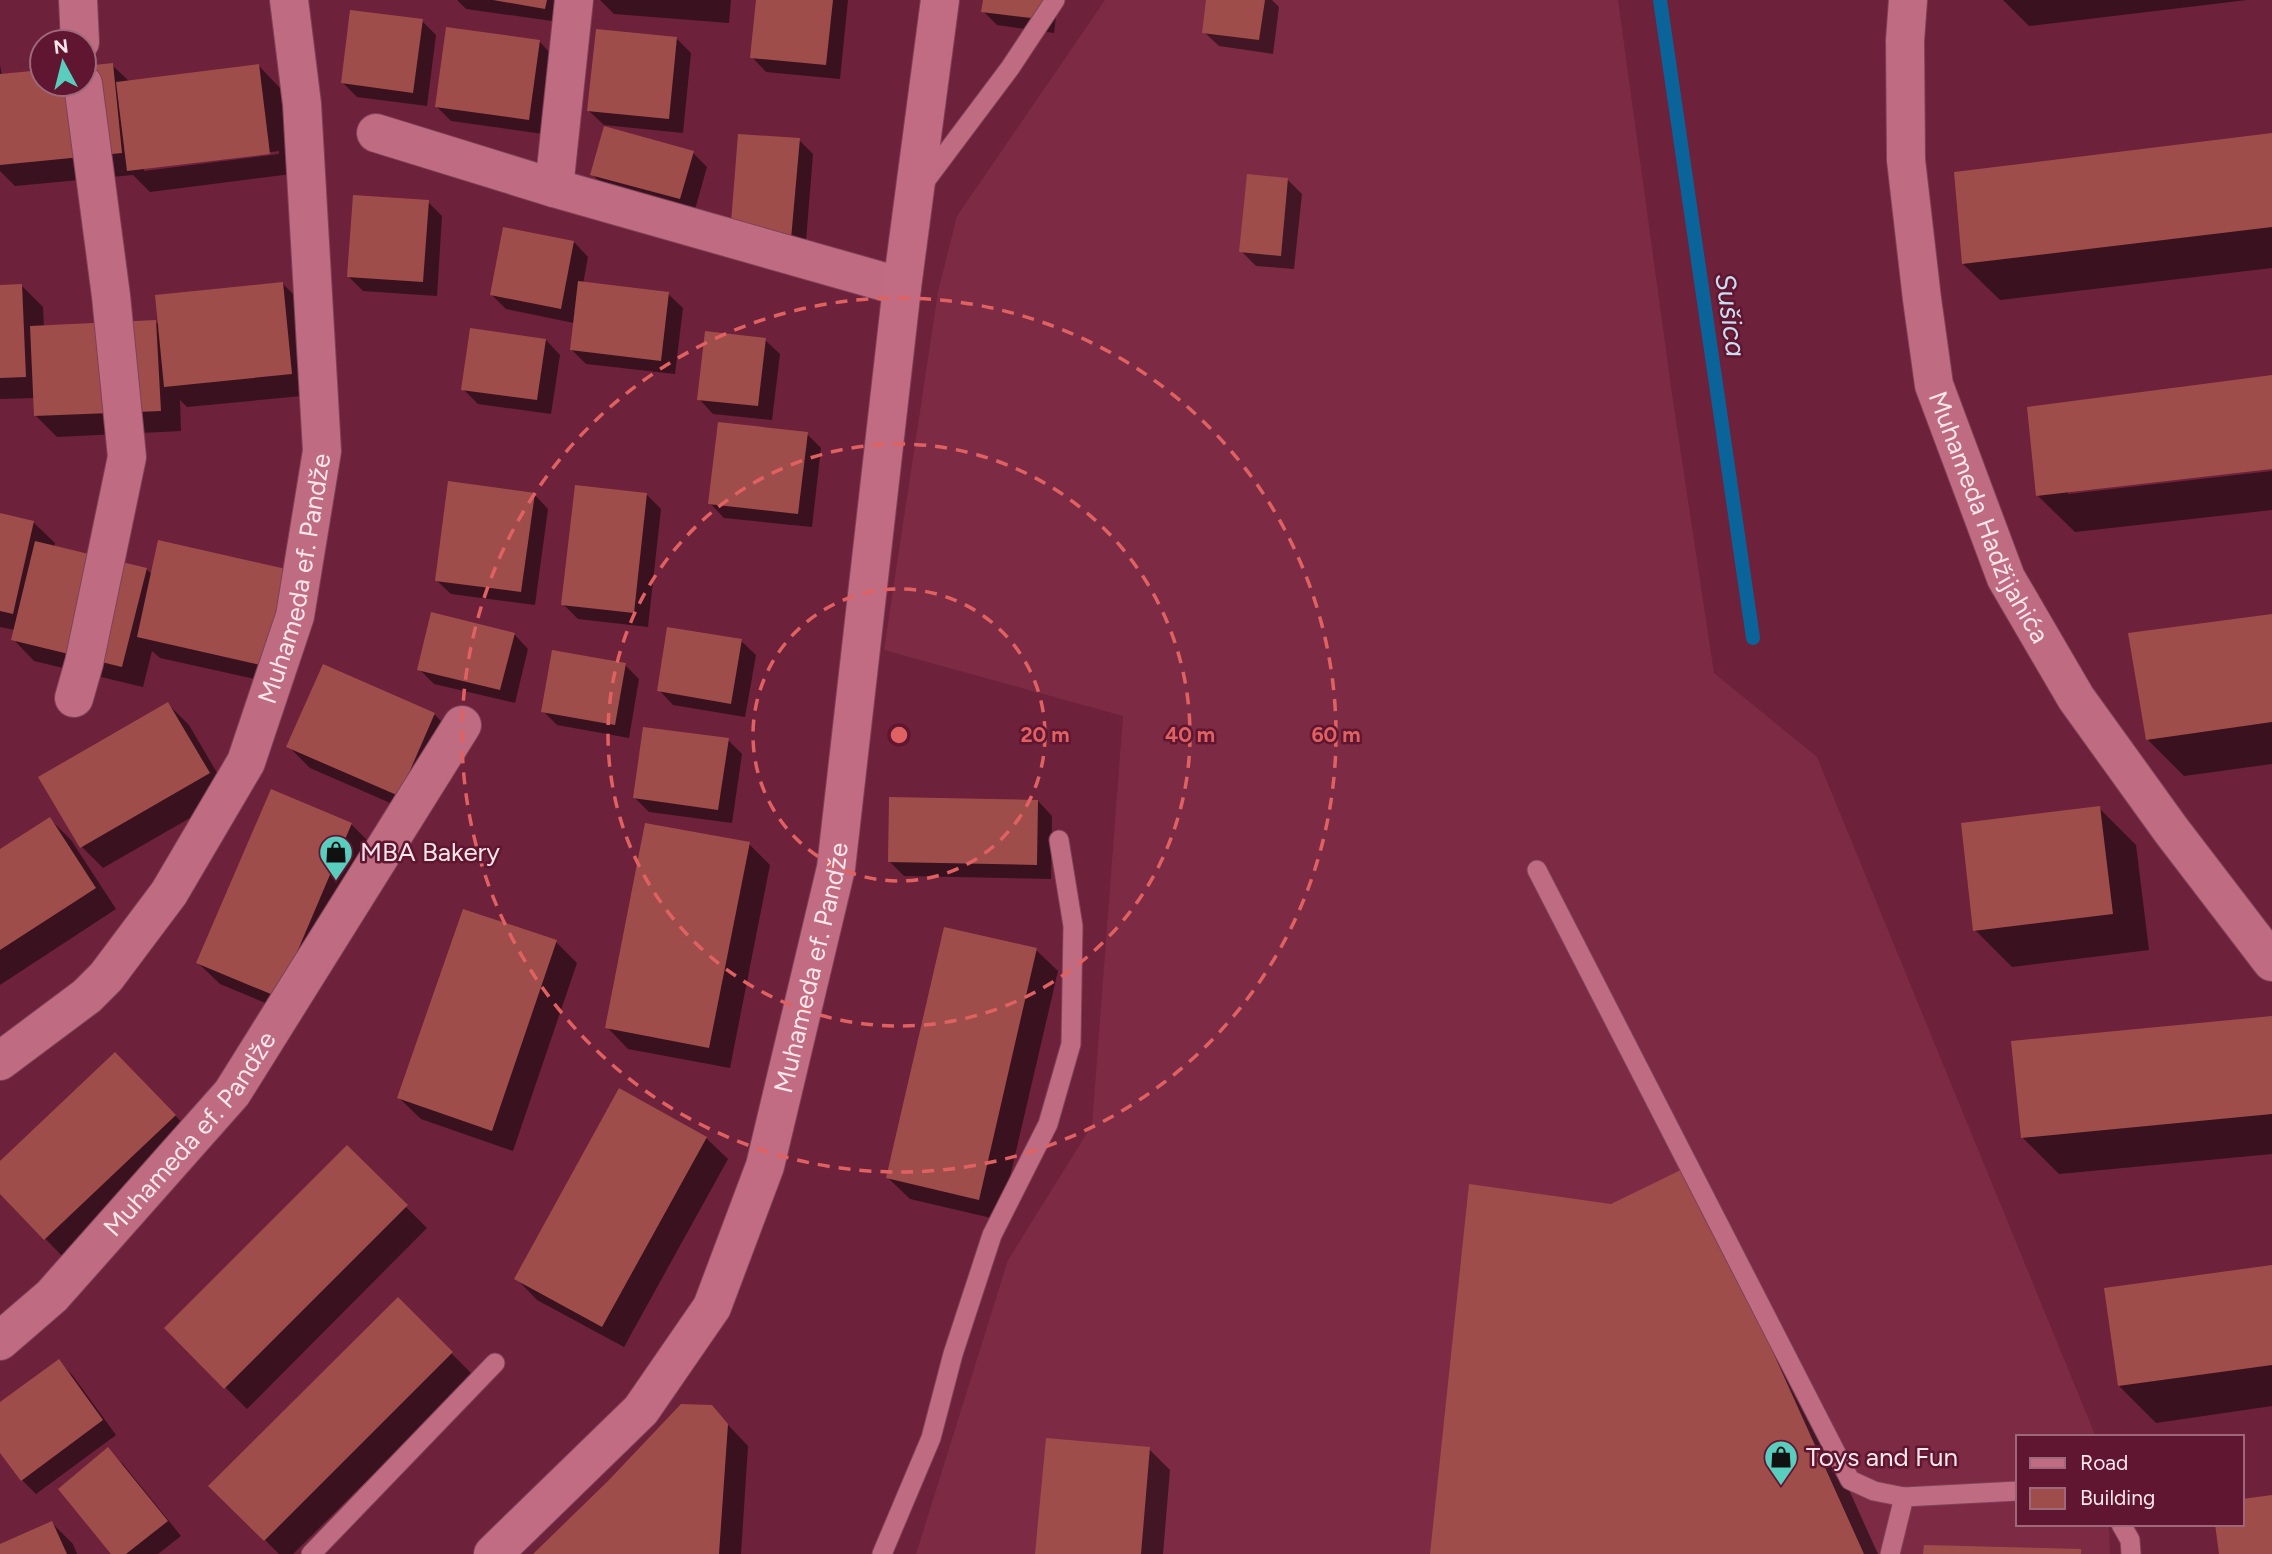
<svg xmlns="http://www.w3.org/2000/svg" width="2272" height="1554" font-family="Figtree,sans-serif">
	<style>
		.built { fill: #7d2a45 }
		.shadow { fill: #0007; fill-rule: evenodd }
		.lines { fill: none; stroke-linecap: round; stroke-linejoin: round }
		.stream { stroke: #0a649a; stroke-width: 14 }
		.building { fill: #9f4d4a }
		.lane-casing { stroke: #7e4159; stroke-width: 21 }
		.street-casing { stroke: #7e4159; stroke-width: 40 }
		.secondary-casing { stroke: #7e4159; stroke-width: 40 }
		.lane { stroke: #bf6b81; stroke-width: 19 }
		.street { stroke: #bf6b81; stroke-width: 38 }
		.secondary { stroke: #c16c83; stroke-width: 38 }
		.ring { fill: none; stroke: #e06162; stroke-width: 3.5; stroke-dasharray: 12 9 }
		.labels { text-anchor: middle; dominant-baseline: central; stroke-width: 5; stroke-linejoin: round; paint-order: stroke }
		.street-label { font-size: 26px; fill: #f9e6ea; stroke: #601530 }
		.poi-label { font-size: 26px; fill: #f9e6ea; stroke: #601530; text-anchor: start }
		.water-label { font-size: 28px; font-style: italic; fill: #c8def1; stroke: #601530 }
		.centre { fill: #e06162; stroke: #601530; stroke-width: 3.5 }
		.ring-label { font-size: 21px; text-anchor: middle; font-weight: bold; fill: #e06162; stroke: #601530; stroke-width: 5; stroke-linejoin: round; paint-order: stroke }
	</style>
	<rect width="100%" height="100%" fill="#6d213a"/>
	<path class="built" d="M1105,0H1618L1672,394L1714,673L1817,757L2096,1437H2018V1524H2109L2110,1554H916L1008,1260L1092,1125L1123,716L884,650L938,292L957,216Z"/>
	<g class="shadow">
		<path d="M457,0H562L559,22L466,9Z"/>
		<path d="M600,0H731L729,23L614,14Z"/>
		<path d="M758,0H848L840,79L766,72L752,57Z"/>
		<path d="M984,0H1058L1054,33L997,25L983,11Z"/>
		<path d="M1208,0H1272L1279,7L1273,54L1219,46L1204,32Z"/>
		<path d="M2003,0H2247L2029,26Z"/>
		<path d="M422,21L436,35L427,106L357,97L342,82Z"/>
		<path d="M676,38L691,53L683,133L604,125L589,111Z"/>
		<path d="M539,41L553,56L543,134L451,121L437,107Z"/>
		<path d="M0,65L2,76L42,72V84H84L112,65L130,82L259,66L280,88L291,174L150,192L133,175L15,186L0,171ZM279,151V154L144,171V167Z"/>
		<path d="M2272,135V268L2000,300L1963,264Z"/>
		<path d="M799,140L813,154L805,253L746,248Z"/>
		<path d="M693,153L707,167L694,213L606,188L592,174Z"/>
		<path d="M1287,179L1302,194L1294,269L1256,266L1241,251Z"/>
		<path d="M428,202L442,216L437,296L363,291L348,276Z"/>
		<path d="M574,242L588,257L583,284L668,294L683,308L675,374L586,364L571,349L574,323L506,309L492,295Z"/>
		<path d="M282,283L304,305L312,395L187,407L180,400L181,431L57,437L36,416L35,398L0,399V287L22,286L43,307L44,327L156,322L160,326Z"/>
		<path d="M546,340L560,355L551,414L478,404L463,389Z"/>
		<path d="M765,340L780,354L772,420L713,414L699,399Z"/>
		<path d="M2272,377V468L2068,491V494L2272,471V510L2075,532L2038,496Z"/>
		<path d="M807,434L821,448L812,527L724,518L710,503Z"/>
		<path d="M534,494L548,509L535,605L451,594L436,580Z"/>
		<path d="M646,494L661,509L648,627L578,619L563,604Z"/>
		<path d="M0,515L33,522L55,543L54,547L146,569L286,686L160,658L152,651L143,687L34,661L13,639L15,630L0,627Z"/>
		<path d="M2272,616V764L2184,776L2147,739Z"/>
		<path d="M514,634L528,649L515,703L434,684L419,669Z"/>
		<path d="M741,641L756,655L745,717L673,705L659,690Z"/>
		<path d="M625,665L639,679L629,738L557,725L543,711Z"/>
		<path d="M168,704L189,725L230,795L103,868L82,847Z"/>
		<path d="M434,714L455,735L420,816L310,768L289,747Z"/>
		<path d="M728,740L742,754L732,823L649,812L635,798Z"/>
		<path d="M1038,801L1052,816L1051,879L904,876L889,861Z"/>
		<path d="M2099,808L2136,845L2149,950L2012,967L1975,930Z"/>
		<path d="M50,819L71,840L116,909L0,985V851Z"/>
		<path d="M351,824L373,846L299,1017L220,984L198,963Z"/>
		<path d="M749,844L770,865L730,1068L628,1049L607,1027Z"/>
		<path d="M556,942L577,963L513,1151L421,1119L399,1098Z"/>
		<path d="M1036,950L1058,971L1000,1220L910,1199L888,1178Z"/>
		<path d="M2272,1017V1154L2059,1174L2022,1137Z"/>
		<path d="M136,1075L196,1137L66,1260L0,1192V1163Z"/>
		<path d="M620,1091L706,1138L728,1159L624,1347L537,1300L516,1278Z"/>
		<path d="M347,1148L427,1228L247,1409L166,1328Z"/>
		<path d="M1689,1168L1716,1196L1878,1554H1432L1612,1206Z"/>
		<path d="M2272,1266V1406L2156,1423L2119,1386Z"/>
		<path d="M398,1300L473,1375L293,1554H279L211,1486Z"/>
		<path d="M59,1361L73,1376L116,1435L36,1494L22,1480L0,1450V1404Z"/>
		<path d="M711,1407L748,1446L741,1554H535Z"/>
		<path d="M1149,1449L1170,1470L1163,1554H1037Z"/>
		<path d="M108,1450L123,1464L181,1536L158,1554H113Z"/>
		<path d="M52,1523L73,1544L77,1554H0V1546Z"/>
	</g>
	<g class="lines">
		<path class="stream" d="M1660,0L1753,638"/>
	</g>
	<g class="building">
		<path d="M493,0H547L545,9Z"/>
		<path d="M756,0H833L826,65L750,58Z"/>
		<path d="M983,0H1043L1040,19L981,12Z"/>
		<path d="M1206,0H1265L1259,40L1202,33Z"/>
		<path d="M350,10L423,19L413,93L341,83Z"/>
		<path d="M446,27L540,40L529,120L435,107Z"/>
		<path d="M596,29L677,37L669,119L587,111Z"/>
		<path d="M113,63L122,153L0,165V74L42,70V84H84V66Z"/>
		<path d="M259,64L270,154L127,171L116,82Z"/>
		<path d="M604,126L694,151L680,199L590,175Z"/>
		<path d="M2272,133V227L1962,264L1954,172Z"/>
		<path d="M738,134L800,138L791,239L730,235Z"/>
		<path d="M1247,174L1288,178L1281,256L1239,252Z"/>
		<path d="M353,195L429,200L423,282L347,277Z"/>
		<path d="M503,227L574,241L561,309L490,295Z"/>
		<path d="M578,281L669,292L661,361L570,350Z"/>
		<path d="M283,282L292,374L164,387L155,295Z"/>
		<path d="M22,284L26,377L0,378V285Z"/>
		<path d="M156,320L161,411L34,416L30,326Z"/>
		<path d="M470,328L546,339L537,400L461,390Z"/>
		<path d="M705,331L766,338L758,406L697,400Z"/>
		<path d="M2272,375V469L2036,496L2027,407Z"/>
		<path d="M718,422L808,432L798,514L708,504Z"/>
		<path d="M448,481L535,493L521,592L435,581Z"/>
		<path d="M575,485L647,493L634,613L561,605Z"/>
		<path d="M0,513L34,521L13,614L0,611Z"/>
		<path d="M158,540L286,569L265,666L137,637Z"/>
		<path d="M35,541L147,568L122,667L11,640Z"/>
		<path d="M431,612L515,633L500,690L417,670Z"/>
		<path d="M2272,614V722L2146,740L2128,633Z"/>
		<path d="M667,627L742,639L731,704L657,691Z"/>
		<path d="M552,650L626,663L615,725L541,712Z"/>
		<path d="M323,664L435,713L399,796L286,747Z"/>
		<path d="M168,702L210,773L80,848L38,777Z"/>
		<path d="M643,727L729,738L718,810L633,798Z"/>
		<path d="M271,789L352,823L278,997L196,963Z"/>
		<path d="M889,797L1038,800L1037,865L888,862Z"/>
		<path d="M2100,806L2113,914L1973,931L1961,823Z"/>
		<path d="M50,817L96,888L0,950V849Z"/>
		<path d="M645,823L750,842L709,1048L605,1028Z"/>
		<path d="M463,909L557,940L492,1131L397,1098Z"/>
		<path d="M944,927L1037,948L979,1200L886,1178Z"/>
		<path d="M2272,1016V1114L2021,1138L2011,1041Z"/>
		<path d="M115,1052L176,1115L44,1240L0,1194V1161Z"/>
		<path d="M619,1088L707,1137L602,1327L514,1279Z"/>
		<path d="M347,1145L408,1205L224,1389L164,1328Z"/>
		<path d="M1689,1166L1864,1554H1430L1469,1184L1611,1204Z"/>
		<path d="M2272,1265V1365L2118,1386L2104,1288Z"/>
		<path d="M398,1297L453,1352L264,1541L208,1486Z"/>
		<path d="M59,1359L103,1420L21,1481L0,1453V1402Z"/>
		<path d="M681,1404L712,1405L728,1424L719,1554H533L608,1481Z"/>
		<path d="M1046,1438L1150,1447L1141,1554H1035Z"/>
		<path d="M108,1447L168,1521L126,1554H111L58,1489Z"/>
		<path d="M2272,1495V1554H2219L2215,1524H2242V1499Z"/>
		<path d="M52,1521L67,1554H0V1544Z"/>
		<path d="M1924,1545L2081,1549V1554H1923Z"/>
	</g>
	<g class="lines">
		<g class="lane-casing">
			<g id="lane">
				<path d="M923,184L1010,68L1055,0"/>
				<path d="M1537,870L1850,1480L1874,1491L1904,1497L2018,1491"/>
				<path d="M2121,1524L2130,1540L2131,1554"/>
				<path d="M311,1554L495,1363"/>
				<path d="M882,1554L931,1438L953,1354L992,1235L1048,1124L1071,1044L1073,926L1059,840"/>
				<path d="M1890,1554L1904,1497"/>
			</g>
		</g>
		<g class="street-casing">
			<g id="street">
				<path d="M78,0L80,42"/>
				<path id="s1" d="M1908,0L1905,41L1906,160L1922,299L1934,385L2006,578L2076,698L2171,830L2272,962"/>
				<path d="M376,133L554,188L902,287"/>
				<path d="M554,188L574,0"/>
				<path d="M74,698L84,663L127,457L111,296L83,84"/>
				<path id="s2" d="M0,1061L87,996L106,977L169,893L246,762L295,616L322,451L302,104L289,0"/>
				<path id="s3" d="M0,1341L52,1296L232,1093L462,725"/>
			</g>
		</g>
		<g class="secondary-casing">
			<g id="secondary">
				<path id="s4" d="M493,1554L641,1410L712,1307L765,1166L836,868L902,287L940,0"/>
			</g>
		</g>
		<use href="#lane" class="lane"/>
		<use href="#street" class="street"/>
		<use href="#secondary" class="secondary"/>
	</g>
	<g class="ring">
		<circle cx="899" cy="735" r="146"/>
		<circle cx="899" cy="735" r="291"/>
		<circle cx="899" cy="735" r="437"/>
	</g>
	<defs>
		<g id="shop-pin" transform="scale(1.75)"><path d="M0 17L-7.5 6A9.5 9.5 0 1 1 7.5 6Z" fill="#59cebe" stroke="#601530"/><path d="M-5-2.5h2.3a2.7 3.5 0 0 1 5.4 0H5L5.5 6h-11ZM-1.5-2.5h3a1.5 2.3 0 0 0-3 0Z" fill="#111"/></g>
	</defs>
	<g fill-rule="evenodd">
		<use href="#shop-pin" x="336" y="852"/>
		<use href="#shop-pin" x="1781" y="1457"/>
	</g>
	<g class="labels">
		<g class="street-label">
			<text stroke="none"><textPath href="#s1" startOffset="530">Muhameda Hadžijahića</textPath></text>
			<text stroke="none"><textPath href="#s2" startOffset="583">Muhameda ef. Pandže</textPath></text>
			<text stroke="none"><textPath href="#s4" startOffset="686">Muhameda ef. Pandže</textPath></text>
			<text stroke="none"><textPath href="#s3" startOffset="282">Muhameda ef. Pandže</textPath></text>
		</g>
		<g class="poi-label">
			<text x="360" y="852">MBA Bakery</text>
			<text x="1806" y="1457">Toys and Fun</text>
		</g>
		<g class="water-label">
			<text transform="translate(1731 315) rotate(82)">Sušica</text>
		</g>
	</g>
	<circle cx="899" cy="735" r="10" class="centre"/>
	<g class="ring-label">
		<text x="1045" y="742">20 m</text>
		<text x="1190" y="742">40 m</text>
		<text x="1336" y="742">60 m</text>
	</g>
	<rect x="2016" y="1435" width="228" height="91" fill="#601530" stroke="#9d697a" stroke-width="2"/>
	<rect x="2030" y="1458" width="35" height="10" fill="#c16c83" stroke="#9d697a" stroke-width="2"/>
	<text x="2080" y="1470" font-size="21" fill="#f9e6ea">Road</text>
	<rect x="2030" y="1488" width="35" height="21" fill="#9f4d4a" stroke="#9d697a" stroke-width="2"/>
	<text x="2080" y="1505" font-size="21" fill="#f9e6ea">Building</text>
	<g transform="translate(63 63) rotate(353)"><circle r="33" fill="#601530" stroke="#9d697a" stroke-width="2"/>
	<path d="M0-5L12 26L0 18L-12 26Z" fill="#59cebe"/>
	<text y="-10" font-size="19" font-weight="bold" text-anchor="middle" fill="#f9e6ea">N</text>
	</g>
</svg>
